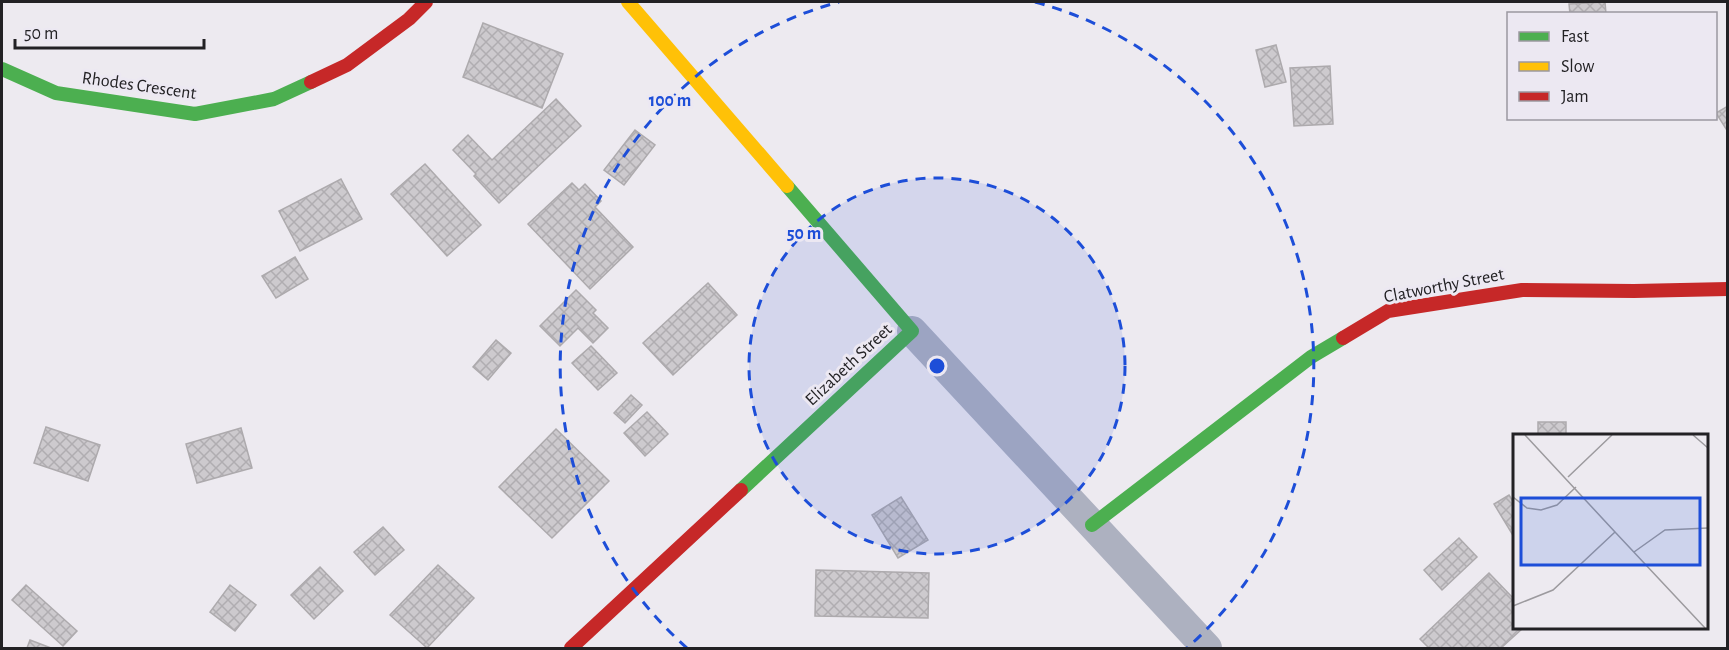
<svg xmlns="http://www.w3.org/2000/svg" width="1729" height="650" font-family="'Alegreya Sans',sans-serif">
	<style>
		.building { fill: url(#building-cross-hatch); stroke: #adaaad; stroke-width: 1.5 }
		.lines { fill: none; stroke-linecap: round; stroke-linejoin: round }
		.street { stroke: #adb1c0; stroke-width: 30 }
		.fast { stroke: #4caf50; stroke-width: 14 }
		.slow { stroke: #ffc107; stroke-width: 14 }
		.jam { stroke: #c62828; stroke-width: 14 }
		.ring { fill: none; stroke: #1d4ed8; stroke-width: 3; stroke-dasharray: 10 8 }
		.labels { text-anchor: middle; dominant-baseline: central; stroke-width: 6; stroke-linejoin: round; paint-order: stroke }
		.street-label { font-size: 18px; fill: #222124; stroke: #ece8f2 }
		.inset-road { fill: none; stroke: #9c9a9e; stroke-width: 1.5 }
		.view { fill: #1d4ed8; fill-opacity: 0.15; stroke: #1d4ed8; stroke-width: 3 }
		.inset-edge { fill: none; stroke: #222124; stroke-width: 3 }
		.centre { fill: #1d4ed8; stroke: #ece8f2; stroke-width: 3 }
		.ring-label { font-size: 18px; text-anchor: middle; font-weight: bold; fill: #1d4ed8; stroke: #ece8f2; stroke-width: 6; stroke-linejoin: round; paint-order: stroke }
	</style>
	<defs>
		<pattern id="building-cross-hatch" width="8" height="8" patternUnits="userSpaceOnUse" patternTransform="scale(1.5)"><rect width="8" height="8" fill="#cdcace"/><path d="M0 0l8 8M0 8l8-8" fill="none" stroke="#b0adb1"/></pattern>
	</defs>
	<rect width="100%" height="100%" fill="#edeaf0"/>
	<g class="building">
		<path d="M1605,2L1606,14H1570L1569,4Z"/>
		<path d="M483,23L563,54L542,108L463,77Z"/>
		<path d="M1276,45L1286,82L1265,87L1256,50Z"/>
		<path d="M1330,66L1333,124L1294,126L1290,68Z"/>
		<path d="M556,99L581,126L499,203L474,176L476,174L453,150L468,135L492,160Z"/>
		<path d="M1728,106V132L1716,113Z"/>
		<path d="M635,130L655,145L624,185L604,170Z"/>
		<path d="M425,164L481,225L447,256L391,194Z"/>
		<path d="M341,179L362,219L300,251L279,211Z"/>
		<path d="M572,183L579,190L585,184L601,201L595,207L633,247L590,289L528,224Z"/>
		<path d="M295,257L308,279L276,298L262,276Z"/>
		<path d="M708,283L737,315L673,375L643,343Z"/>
		<path d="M576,290L596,310L593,313L608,328L593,343L578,328L560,346L540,326Z"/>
		<path d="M496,340L511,353L488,380L473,367Z"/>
		<path d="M591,346L617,373L598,390L572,363Z"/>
		<path d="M631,395L642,405L625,423L614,413Z"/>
		<path d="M647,412L668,434L645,456L624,433Z"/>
		<rect x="1538" y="422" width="28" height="14"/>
		<path d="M46,427L100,445L88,481L34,463Z"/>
		<path d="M241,428L252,468L197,483L186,444Z"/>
		<path d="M556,429L609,481L552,538L499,487Z"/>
		<path d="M1509,495L1514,503V537L1494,504Z"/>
		<path d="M901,497L928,540L898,558L872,515Z"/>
		<path d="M383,527L404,550L375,575L354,552Z"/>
		<path d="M1459,538L1477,557L1442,590L1424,570Z"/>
		<path d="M438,565L474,598L427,648L390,615Z"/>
		<path d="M320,567L343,591L314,619L291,595Z"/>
		<path d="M816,570L929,573L928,618L815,616Z"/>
		<path d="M1489,573L1514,599V628H1523L1501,648H1429L1420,639Z"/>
		<path d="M26,585L77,631L63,646L12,600Z"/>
		<path d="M230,585L256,605L235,631L210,612Z"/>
		<path d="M30,640L51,648H27Z"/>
	</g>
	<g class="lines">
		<path class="street" d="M912,331L1207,648"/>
		<g class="fast">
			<path d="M2,69L56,93L195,114L274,99L311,82"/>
			<path d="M741,490L912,331L787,186"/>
			<path d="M1092,525L1311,357L1343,338"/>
		</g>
		<path class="slow" d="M628,2L787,186"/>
		<g class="jam">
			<path d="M311,82L347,65L409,19L426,2"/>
			<path d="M1343,338L1388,311L1522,290L1634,291L1728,289"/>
			<path d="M571,648L741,490"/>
		</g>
	</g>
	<circle cx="937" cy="366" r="188" fill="#1d4ed8" fill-opacity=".12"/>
	<g class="ring">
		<circle cx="937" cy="366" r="188"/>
		<path d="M687 648A377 377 0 0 1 839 2M1035 2A377 377 0 0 1 1187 648"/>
	</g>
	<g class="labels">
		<g class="street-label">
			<text transform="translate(139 86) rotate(8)">Rhodes Crescent</text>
			<text transform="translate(1444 286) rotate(-11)">Clatworthy Street</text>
			<text transform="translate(849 365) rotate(-43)">Elizabeth Street</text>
		</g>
	</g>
	<g transform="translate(1513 434)">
		<rect width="195" height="195" fill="#edeaf0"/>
		<path class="inset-road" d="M180,1L195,14M55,43L99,1M0,63L14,74L28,76L44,71L63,53M102,98L192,194M121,118L152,96L195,94M0,172L40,156L102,98L12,1"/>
		<path class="view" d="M8,64H187V131H8Z"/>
		<rect width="195" height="195" class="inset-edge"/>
	</g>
	<circle cx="937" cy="366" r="9" class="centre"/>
	<g class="ring-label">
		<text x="670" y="106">100 m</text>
		<text x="804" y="239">50 m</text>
	</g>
	<rect width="1729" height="650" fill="none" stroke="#222124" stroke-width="6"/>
	<rect x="1507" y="12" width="210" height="108" fill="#ece8f2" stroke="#9b98a0" stroke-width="1.5"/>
	<rect x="1519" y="32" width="30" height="9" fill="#4caf50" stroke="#9b98a0" stroke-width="1.5"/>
	<text x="1561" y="42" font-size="18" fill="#222124">Fast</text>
	<rect x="1519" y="62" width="30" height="9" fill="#ffc107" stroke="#9b98a0" stroke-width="1.5"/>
	<text x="1561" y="72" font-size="18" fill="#222124">Slow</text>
	<rect x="1519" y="92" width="30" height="9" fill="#c62828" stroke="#9b98a0" stroke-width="1.5"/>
	<text x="1561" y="102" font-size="18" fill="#222124">Jam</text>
	<path d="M15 39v9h189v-9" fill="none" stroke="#222124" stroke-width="3"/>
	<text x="24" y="39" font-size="18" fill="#222124" stroke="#ece8f2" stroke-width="4.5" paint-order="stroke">50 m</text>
</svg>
